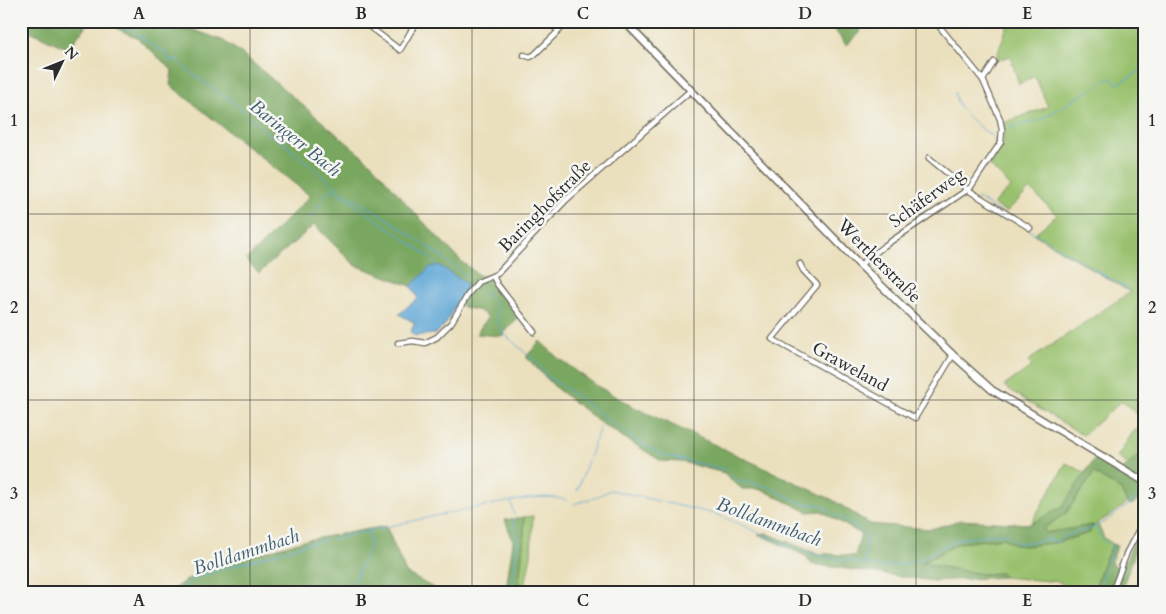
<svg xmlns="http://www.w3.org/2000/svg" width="1166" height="614" font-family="Cardo,serif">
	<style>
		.green { fill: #99c16d; stroke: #62764c }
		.forest { fill: #7aa760; stroke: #526946 }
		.water { fill: #5da6d5; stroke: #446880 }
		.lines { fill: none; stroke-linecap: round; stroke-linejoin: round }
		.stream { stroke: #5da6d5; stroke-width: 1 }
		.minor-casing { stroke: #6e6a5e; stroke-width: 7 }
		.secondary-casing { stroke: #6e6a5e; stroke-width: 9 }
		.minor { stroke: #fff; stroke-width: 4.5 }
		.secondary { stroke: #fff; stroke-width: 6 }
		.grid { fill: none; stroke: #2b2b2b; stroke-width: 1; stroke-opacity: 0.55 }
		.labels { text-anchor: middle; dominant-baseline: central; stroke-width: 5; stroke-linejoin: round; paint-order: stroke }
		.street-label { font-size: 18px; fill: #2b2b2b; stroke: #f6f6f2 }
		.water-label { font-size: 19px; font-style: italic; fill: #3f5c6f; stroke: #f6f6f2 }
		.neatline { fill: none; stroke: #2b2b2b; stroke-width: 2 }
		.grid-label { font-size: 16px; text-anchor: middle; font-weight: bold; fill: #2b2b2b }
	</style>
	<rect width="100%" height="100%" fill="#f6f6f2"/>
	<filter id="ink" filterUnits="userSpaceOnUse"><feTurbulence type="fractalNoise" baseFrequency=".02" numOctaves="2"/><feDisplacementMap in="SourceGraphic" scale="10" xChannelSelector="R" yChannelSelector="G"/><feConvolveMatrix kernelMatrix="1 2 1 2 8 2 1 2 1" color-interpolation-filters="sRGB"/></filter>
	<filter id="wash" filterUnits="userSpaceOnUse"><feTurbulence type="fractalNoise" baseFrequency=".0096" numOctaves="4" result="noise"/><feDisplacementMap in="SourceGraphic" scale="20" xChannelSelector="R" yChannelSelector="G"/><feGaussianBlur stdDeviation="1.12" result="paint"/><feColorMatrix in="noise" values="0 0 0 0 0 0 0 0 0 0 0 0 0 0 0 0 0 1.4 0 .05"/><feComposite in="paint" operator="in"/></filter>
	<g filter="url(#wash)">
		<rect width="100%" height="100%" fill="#ebe0bd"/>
		<g class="green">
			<path d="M1009,21H1145V421L1122,401L1083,435L1033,405L1004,386L1032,366L1028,361L1130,292L1034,234L1057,215L1030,189L1006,212L993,204L1011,187L989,165L1004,143L1003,123L1048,107L1035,76L1019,84L1010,56L995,61Z"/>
			<path d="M1145,423V475L1117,457L1133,432Z"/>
			<path d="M1066,463L1086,473L1062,507L1030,525Z"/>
			<path d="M1094,473L1121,490L1127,503L1114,513L1097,523L1104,538L1113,544L1102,566L1094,593H1066L1061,582L1003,577L1001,573L983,574L921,564L959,543L1003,538L1015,545L1054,543L1089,533L1093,525L1045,533L1044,528L1066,513Z"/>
			<path d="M533,516L531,556L526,580V593H518L524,533V517Z"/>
		</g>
		<g class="forest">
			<path d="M21,21H90L68,49L21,27Z"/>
			<path d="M111,21H168L222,40L240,52L372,164L412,210L462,262L480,276H488L519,316L502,336L476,334L488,317L480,311L463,307L459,301L467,284L453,276L430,267L411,286L355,265L314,225L259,273L246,260L310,196L170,85L172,70L137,38L118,29Z"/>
			<path d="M828,21H853L861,32L846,45Z"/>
			<path d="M540,341L558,358L599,387L632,406L833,500L870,524L931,529L961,520L1030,524L1062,507L1097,455L1121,471L1137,457L1145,460V496L1131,505L1127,503L1121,490L1094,473L1066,513L1044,528L1045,533L1094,525L1089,533L1054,543L1024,546L1015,545L1003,538L959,543L921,563L983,574L1002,573L1003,577L934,581L811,564L806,556L758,534L766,533L815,553L855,556L861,534L821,511L808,512L767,492L758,489H742L724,473L682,462L661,461L604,425L557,389L526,357Z"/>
			<path d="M524,517V533L518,593H501L506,589L513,541L505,520Z"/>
			<path d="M386,526L406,573L441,592L447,593H167L200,571L302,541Z"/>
			<path d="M1135,540L1137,543L1133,559L1120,593H1094L1102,566L1113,544L1117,546L1111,564L1122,569Z"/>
		</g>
		<path class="water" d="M439,265L467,284L445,325L435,334L415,336L410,332L415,323L399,314L418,298L411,286L430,267Z"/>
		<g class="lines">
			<g class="stream">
				<path d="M115,21C120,27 125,32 133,29C138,38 151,41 158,50L162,49L167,54L169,61L176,59L189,71L209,86L232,101L266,132L281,141L337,188L386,218L441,256L467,277"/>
				<path d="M955,93C955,111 984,129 997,141"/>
				<path d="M1004,129L1040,120L1110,78L1118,84L1145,68"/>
				<path d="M977,198L1006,216"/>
				<path d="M308,221L329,190H334L430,257L437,266"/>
				<path d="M1029,230L1129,290"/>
				<path d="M482,289L497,306L498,322L503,333L538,364L549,378L564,387L632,438L662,455L727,470L735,480L766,486L803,504L822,505L834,515L849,522L867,536L864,563"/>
				<path d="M577,491L604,416"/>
				<path d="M511,502L514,515"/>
				<path d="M574,504L594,498L611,490L719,515L805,553L882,567L915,562L958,539L1005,533L1017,543L1033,542L1045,539L1058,542C1069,531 1084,533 1097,526C1114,517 1129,504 1145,492"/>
				<path d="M1096,528L1101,538L1113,548L1105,568L1099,593"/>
				<path d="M332,539C392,526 452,511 513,501C532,498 546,495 566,500"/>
				<path d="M176,593L197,577L302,545L326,540"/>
				<path d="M349,593L370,545L368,531"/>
				<path d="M511,593L518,539L514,531V518"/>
			</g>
		</g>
	</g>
	<g filter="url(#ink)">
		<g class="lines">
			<g class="minor-casing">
				<g id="minor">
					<path d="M362,21L400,50L417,21"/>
					<path d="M543,21L559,30"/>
					<path d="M524,55L530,57L534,55L569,21"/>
					<path d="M983,80L994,62"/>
					<path d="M929,158L968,190L1030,228"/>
					<path d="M800,264L803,270L817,285L772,339L915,418L953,355"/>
					<path d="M860,265L884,246L970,188L1001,142L1002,129L1000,119L983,80L935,21"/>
					<path d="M493,276L497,284L534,332"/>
					<path d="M398,343L413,341L425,343L437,337L451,323L469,293L478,282L497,274L566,200L690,91"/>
					<path d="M1112,593L1127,552L1145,518"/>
				</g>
			</g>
			<g class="secondary-casing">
				<path id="secondary" d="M624,21L860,265L953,355L992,390L1145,482"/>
			</g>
			<use href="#minor" class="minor"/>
			<use href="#secondary" class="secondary"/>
		</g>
	</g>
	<path class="grid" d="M250,21V593M472,21V593M694,21V593M916,21V593M21,214H1145M21,400H1145"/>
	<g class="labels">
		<g class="street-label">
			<text transform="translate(927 198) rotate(-36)">Schäferweg</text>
			<text transform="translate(545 206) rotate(-45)">Baringhofstraße</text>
			<text transform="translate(879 261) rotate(45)">Wertherstraße</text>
			<text transform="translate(850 367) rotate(29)">Graweland</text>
		</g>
		<g class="water-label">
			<text transform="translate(295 138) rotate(39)">Baringerr Bach</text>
			<text transform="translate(769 522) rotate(20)">Bolldammbach</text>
			<text transform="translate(246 552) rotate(-18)">Bolldammbach</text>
		</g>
	</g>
	<rect width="1166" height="614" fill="none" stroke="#f6f6f2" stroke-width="55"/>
	<g transform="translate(62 62) rotate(47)" stroke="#f6f6f2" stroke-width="4" paint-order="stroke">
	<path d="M0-4L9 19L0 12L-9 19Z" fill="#2b2b2b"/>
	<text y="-8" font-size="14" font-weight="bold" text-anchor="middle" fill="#2b2b2b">N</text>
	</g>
	<rect x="28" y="28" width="1110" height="558" class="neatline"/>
	<g class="grid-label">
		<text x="139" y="19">A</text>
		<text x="361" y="19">B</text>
		<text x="583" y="19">C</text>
		<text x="805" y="19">D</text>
		<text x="1027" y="19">E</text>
		<text x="14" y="126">1</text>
		<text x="1152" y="126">1</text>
		<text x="14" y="313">2</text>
		<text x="1152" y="313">2</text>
		<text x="14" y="499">3</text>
		<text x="1152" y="499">3</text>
		<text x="139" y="606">A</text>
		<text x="361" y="606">B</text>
		<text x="583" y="606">C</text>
		<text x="805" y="606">D</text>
		<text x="1027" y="606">E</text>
	</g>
</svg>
